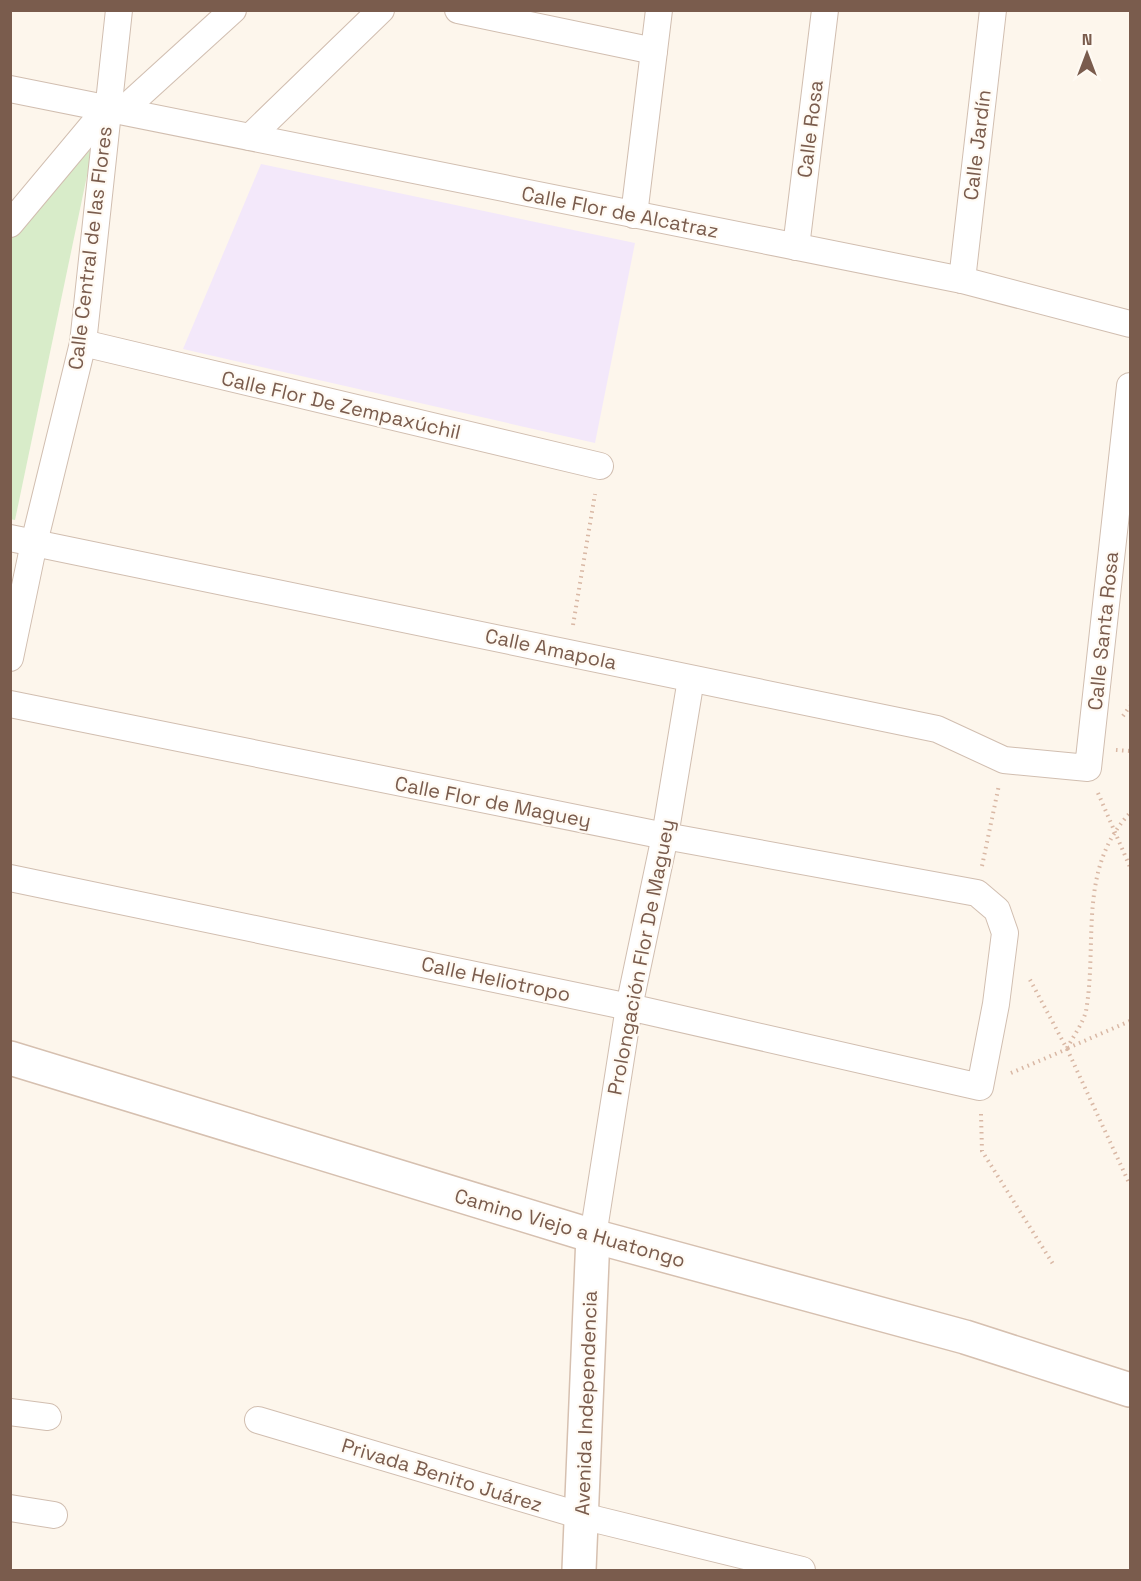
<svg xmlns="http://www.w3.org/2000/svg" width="1141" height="1581" font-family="'Space Grotesk',sans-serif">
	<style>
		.education { fill: #f3e8fa }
		.green { fill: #d8ecc9 }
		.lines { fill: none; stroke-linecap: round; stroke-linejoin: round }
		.street-casing { stroke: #d1beb0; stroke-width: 28 }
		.secondary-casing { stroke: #d6c0b0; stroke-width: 36 }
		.path { stroke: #d9b8a5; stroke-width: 4; stroke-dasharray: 1.5 4.5; stroke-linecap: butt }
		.street { stroke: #fff; stroke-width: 26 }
		.secondary { stroke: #fff; stroke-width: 33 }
		.labels { text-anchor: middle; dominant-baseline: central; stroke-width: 4.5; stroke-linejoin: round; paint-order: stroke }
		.street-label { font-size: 20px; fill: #7a5c4d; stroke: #fffaf3 }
	</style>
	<rect width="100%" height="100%" fill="#fdf6ec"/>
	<path class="education" d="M261,164L635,243L595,443L183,349Z"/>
	<path class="green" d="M93,147L15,520L10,519V237Z"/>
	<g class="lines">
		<g class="street-casing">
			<g id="street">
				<path d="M458,10L654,51"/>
				<path d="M10,89L962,280L1130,324"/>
				<path d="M123,110L233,10"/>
				<path d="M250,137L381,10"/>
				<path d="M634,215L659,10"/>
				<path d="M10,224L107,108"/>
				<path d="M796,247L825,10"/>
				<path d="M962,280L993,10"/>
				<path d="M83,343L600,466"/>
				<path d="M10,538L937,729L1004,760L1088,768L1130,386"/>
				<path d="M10,658L34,543L83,343L119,10"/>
				<path d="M10,704L665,836L977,893L997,910L1005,933L996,1004L980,1087L629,1007L10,878"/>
				<path d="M593,1236L629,1007L665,836L691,679"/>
				<path d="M10,1412L48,1417"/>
				<path d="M258,1420L582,1516L802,1570"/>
				<path d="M10,1508L54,1515"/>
			</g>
		</g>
		<g class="secondary-casing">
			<g id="secondary">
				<path d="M10,1058L593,1236L965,1337L1130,1390"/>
				<path d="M579,1570L593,1236"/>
			</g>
		</g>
		<g class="path">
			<path d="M573,625L595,494"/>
			<path d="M1123,716L1130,706"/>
			<path d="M1116,750L1130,751"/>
			<path d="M1098,793L1130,867"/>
			<path d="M982,866L999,785"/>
			<path d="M1067,1048C1073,1037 1083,1023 1086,1011C1098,942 1077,869 1130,813"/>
			<path d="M1068,1048L1130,1021"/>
			<path d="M1067,1049L1130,1185"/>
			<path d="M1011,1073L1067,1049L1028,976"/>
			<path d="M981,1114L982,1151L1053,1264"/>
		</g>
		<use href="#street" class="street"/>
		<use href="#secondary" class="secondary"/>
	</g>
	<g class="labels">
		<g class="street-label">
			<text transform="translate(810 129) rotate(-83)">Calle Rosa</text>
			<text transform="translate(977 145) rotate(-83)">Calle Jardín</text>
			<text transform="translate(620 212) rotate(11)">Calle Flor de Alcatraz</text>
			<text transform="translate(90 248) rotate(-83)">Calle Central de las Flores</text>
			<text transform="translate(341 405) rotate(13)">Calle Flor De Zempaxúchil</text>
			<text transform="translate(1103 631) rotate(-84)">Calle Santa Rosa</text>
			<text transform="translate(551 649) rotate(12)">Calle Amapola</text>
			<text transform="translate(493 802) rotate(11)">Calle Flor de Maguey</text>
			<text transform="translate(641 957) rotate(-79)">Prolongación Flor De Maguey</text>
			<text transform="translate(496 979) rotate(12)">Calle Heliotropo</text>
			<text transform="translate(570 1228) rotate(16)">Camino Viejo a Huatongo</text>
			<text transform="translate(586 1403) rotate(-88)">Avenida Independencia</text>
			<text transform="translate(442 1475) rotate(17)">Privada Benito Juárez</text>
		</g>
	</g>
	<rect width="1141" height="1581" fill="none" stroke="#7a5c4d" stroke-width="24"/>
	<g transform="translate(1087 54)" stroke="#fffaf3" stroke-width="4.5" paint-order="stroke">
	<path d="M0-4.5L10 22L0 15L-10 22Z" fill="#7a5c4d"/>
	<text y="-9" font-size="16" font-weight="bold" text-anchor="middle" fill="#7a5c4d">N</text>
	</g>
</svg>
